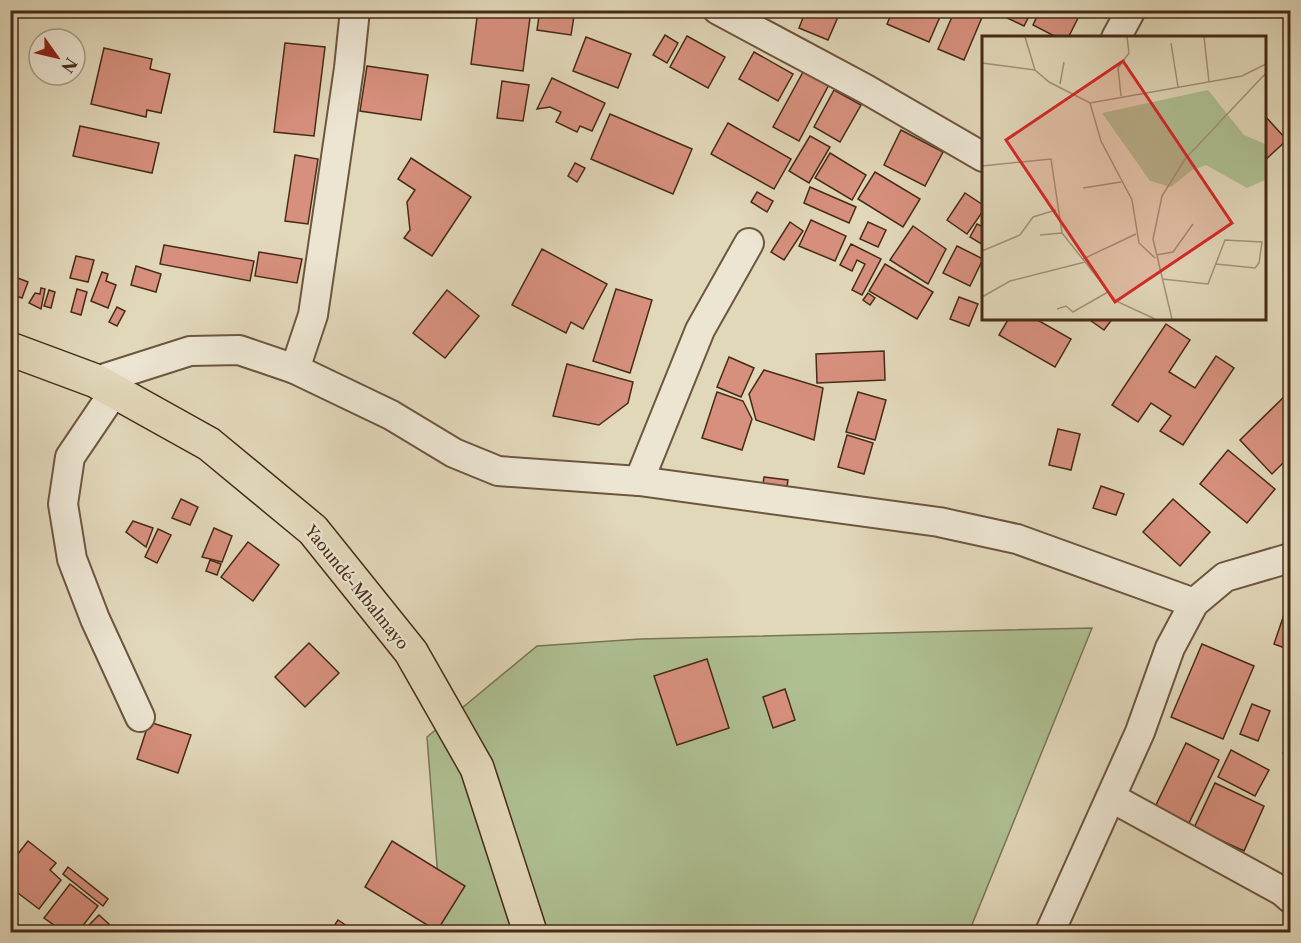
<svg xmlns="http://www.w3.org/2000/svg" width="1301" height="943" font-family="'Libre Caslon Text',serif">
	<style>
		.green { fill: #aebf92; stroke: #7a7554; stroke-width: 1.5 }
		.building { fill: #d7907e; stroke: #472b16; stroke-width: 1.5 }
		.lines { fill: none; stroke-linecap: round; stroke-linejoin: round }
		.minor-casing { stroke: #6e563f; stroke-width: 32 }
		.trunk-casing { stroke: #472b16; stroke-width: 36 }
		.minor { stroke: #ece5d2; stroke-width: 28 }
		.trunk { stroke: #e1d7b9; stroke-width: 33 }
		.labels { text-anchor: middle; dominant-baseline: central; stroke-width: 4.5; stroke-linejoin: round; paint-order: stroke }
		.street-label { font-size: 16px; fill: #472b16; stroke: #ece5d2 }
		.inset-road { fill: none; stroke: #a39278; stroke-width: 1.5 }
		.view { fill: #d62828; fill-opacity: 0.15; stroke: #d62828; stroke-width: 3 }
		.inset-edge { fill: none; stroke: #472b16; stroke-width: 3 }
	</style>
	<rect width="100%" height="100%" fill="#e1d7b9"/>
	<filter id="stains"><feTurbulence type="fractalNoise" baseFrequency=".00333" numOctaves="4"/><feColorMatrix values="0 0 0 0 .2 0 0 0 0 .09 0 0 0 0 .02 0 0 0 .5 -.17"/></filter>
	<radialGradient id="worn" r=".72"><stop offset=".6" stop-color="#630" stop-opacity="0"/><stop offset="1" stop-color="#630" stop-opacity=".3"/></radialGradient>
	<path class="green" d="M1092,628L969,932H436L441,917L427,737L537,646L640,639Z"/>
	<g class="building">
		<path d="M478,10H531L523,71L471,64Z"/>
		<path d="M540,10H575L571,35L537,30Z"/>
		<path d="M806,10H841L828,40L799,28Z"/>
		<path d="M893,10H943L929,42L887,24Z"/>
		<path d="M955,10H972L983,15L964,60L938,49Z"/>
		<path d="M1006,10H1032L1024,26L1003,16Z"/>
		<path d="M1040,10H1082L1068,38H1058L1033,25Z"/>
		<path d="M1094,10H1111L1106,18Z"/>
		<path d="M665,35L678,43L667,63L653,55Z"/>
		<path d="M687,36L725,57L708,88L670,67Z"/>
		<path d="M586,37L631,54L618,88L573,71Z"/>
		<path d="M285,43L325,47L314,136L274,132Z"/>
		<path d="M104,48L152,59L150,69L170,74L161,113L147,110L146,117L91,104Z"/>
		<path d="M754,52L793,74L778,101L739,79Z"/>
		<path d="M808,63L833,77L799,141L773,127Z"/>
		<path d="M367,66L428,75L421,120L360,111Z"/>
		<path d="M552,78L605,103L592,131L580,126L577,132L556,122L561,112L550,107L537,109Z"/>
		<path d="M502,81L529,85L523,121L497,118Z"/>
		<path d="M834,90L861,105L840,142L814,127Z"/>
		<path d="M610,114L692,149L673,194L591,159Z"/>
		<path d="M1264,115L1287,140L1264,161Z"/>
		<path d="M728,123L791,159L774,189L711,154Z"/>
		<path d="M80,126L159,143L152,173L73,156Z"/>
		<path d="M901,130L943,152L925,186L884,165Z"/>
		<path d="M810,136L830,147L809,183L789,171Z"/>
		<path d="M830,153L866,175L852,200L815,178Z"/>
		<path d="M295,155L318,159L308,224L285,221Z"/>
		<path d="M411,158L471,197L432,256L404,238L410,230L407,202L415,190L398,179Z"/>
		<path d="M575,163L585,168L577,182L568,176Z"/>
		<path d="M875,172L920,199L903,227L858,199Z"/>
		<path d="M810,187L856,207L849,223L804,203Z"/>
		<path d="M757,192L773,201L767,212L751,202Z"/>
		<path d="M965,193L983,205V211L967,234L947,220Z"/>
		<path d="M811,220L846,236L835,261L799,246Z"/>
		<path d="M790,222L803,231L784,260L771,252Z"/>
		<path d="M868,222L886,230L878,247L860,239Z"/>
		<path d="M977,224L983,227V245L970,237Z"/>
		<path d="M913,226L946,249L928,284L890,260Z"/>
		<path d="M851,244L881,259L862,295L852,290L865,264L857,260L852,271L840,265Z"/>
		<path d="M164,245L254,261L250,281L160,264Z"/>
		<path d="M957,246L983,259L970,286L943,273Z"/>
		<path d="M542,249L607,284L583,329L571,322L566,333L512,305Z"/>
		<path d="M259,252L302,259L297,283L255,276Z"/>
		<path d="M76,256L94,260L88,282L70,278Z"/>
		<path d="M885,264L933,292L917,319L869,291Z"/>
		<path d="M136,266L161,274L156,292L131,285Z"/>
		<path d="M102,272L108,274L106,281L116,285L108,308L91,301Z"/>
		<path d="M10,275L28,282L22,298L10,294Z"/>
		<path d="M41,288L45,289L41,309L29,303L35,293L40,294Z"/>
		<path d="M77,289L87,292L81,315L71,312Z"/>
		<path d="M616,289L652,300L630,373L593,361Z"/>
		<path d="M49,290L55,292L51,308L44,306Z"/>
		<path d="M447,290L479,316L445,358L413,333Z"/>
		<path d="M868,293L875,298L870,305L863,300Z"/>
		<path d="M959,297L978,304L969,326L950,319Z"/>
		<path d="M117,307L125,311L117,326L109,322Z"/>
		<path d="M1009,318H1034L1071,339L1055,367L999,335Z"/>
		<path d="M1087,318H1113L1104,330Z"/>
		<path d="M1166,324L1190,340L1169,372L1195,388L1216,356L1234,368L1183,445L1160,431L1171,416L1151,403L1138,422L1112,405Z"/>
		<path d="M884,351L885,380L817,383L816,354Z"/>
		<path d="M729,357L754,368L741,397L717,387Z"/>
		<path d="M567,364L633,382L628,403L599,425L553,416Z"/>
		<path d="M764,370L823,388L814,440L756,420L749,394Z"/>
		<path d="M717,392L743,401L752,419L742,450L702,438Z"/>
		<path d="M858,392L886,400L875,440L846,432Z"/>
		<path d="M1289,392L1290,456L1272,474L1240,440Z"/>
		<path d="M1058,429L1080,434L1071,470L1049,465Z"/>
		<path d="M847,435L873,443L864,474L838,467Z"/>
		<path d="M1228,450L1275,489L1247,523L1200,484Z"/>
		<path d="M764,477L788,480L786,494L762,491Z"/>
		<path d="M1101,486L1124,494L1116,515L1093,508Z"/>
		<path d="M181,499L198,507L190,525L172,518Z"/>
		<path d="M1173,499L1210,532L1180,566L1143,532Z"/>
		<path d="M133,521L153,528L146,547L126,532Z"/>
		<path d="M214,528L232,536L222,562L202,557Z"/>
		<path d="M158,529L171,535L157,563L145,557Z"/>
		<path d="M248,542L279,565L253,601L221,577Z"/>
		<path d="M210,560L221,564L217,575L206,571Z"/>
		<path d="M1289,600L1290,601V650L1274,644Z"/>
		<path d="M309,643L339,673L305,707L275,677Z"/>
		<path d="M1202,644L1254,666L1223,739L1171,717Z"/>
		<path d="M707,659L729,728L677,745L654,676Z"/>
		<path d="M785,689L795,720L773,728L763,697Z"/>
		<path d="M1252,704L1270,711L1258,741L1240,734Z"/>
		<path d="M149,722L191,735L178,773L137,759Z"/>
		<path d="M1290,741V757L1283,753Z"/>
		<path d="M1186,743L1219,760L1189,823L1155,807Z"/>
		<path d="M1231,750L1269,770L1255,796L1218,777Z"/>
		<path d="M1215,783L1264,806L1244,851L1194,828Z"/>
		<path d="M28,841L56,863L50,870L61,880L39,909L10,887V864Z"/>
		<path d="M392,841L465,886L437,931L365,887Z"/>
		<path d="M68,867L108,899L103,906L63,874Z"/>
		<path d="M70,884L98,906L78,932H64L44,918Z"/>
		<path d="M99,915L109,924L101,932H82Z"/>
		<path d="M338,920L356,932H330Z"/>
	</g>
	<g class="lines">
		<g class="minor-casing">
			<g id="minor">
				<path d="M718,10L864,88L983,157"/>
				<path d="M1116,38L1131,10"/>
				<path d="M295,369L313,315L349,68L355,10"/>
				<path d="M96,381L190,351L239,350L295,369L391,415L454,453L498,471L639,481L939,522L1017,539L1194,603"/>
				<path d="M114,392L70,457L63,504L72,559L95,619L140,717"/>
				<path d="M639,481L700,330L749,243"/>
				<path d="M1112,798L1282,891L1290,898"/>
				<path d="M1050,932L1140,732L1170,648L1194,603L1225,577L1290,558"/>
			</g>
		</g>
		<g class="trunk-casing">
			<path id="trunk" d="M10,349L96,381L209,444L313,530L411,652L477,768L530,932"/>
		</g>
		<use href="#minor" class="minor"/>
		<use href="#trunk" class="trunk"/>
	</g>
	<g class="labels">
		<g class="street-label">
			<text transform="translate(357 587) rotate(51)">Yaoundé-Mbalmayo</text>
		</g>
	</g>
	<g transform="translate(982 36)">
		<rect width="284" height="284" fill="#e1d7b9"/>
		<path d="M226,54L262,99L283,108V144L265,152L224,129L210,134L189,151L168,145L120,77Z" fill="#aebf92"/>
		<path class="inset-road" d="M43,1L53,34L67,46L108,67L260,40L284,28M222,1L227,46M189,7L196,51M0,27L53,34M78,48L82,26M139,60L136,32L147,17L145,1M108,67L119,105L150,164L157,207L173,222M0,130L69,123L80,197L134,265L173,283M101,152L139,146M58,199L80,197M0,215L38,199L51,181L74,174M174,219L191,216L211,188M101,223L154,198M180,243L226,248L243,204L280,206L277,227L273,232L234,228M0,261L28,245L103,226M75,273L84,270L91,276L126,256M190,283L171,203L180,160L203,123L284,37"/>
		<path class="view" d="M141,25L250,187L133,266L24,104Z"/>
		<rect width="284" height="284" class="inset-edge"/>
	</g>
	<rect width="1301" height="943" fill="none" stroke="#e1d7b9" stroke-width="36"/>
	<rect x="12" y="12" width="1277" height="919" fill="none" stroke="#472b16" stroke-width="3"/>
	<rect x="18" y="18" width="1265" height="907" fill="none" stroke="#472b16" stroke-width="1.5"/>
	<g transform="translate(57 57) rotate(124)"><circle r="28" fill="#ece5d2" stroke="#aa9b87" stroke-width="1.5"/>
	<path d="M0-4.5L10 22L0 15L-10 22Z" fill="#8f2418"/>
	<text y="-9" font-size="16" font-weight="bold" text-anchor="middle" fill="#472b16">N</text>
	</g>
	<rect width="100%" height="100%" filter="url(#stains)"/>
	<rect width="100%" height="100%" fill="url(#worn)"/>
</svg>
